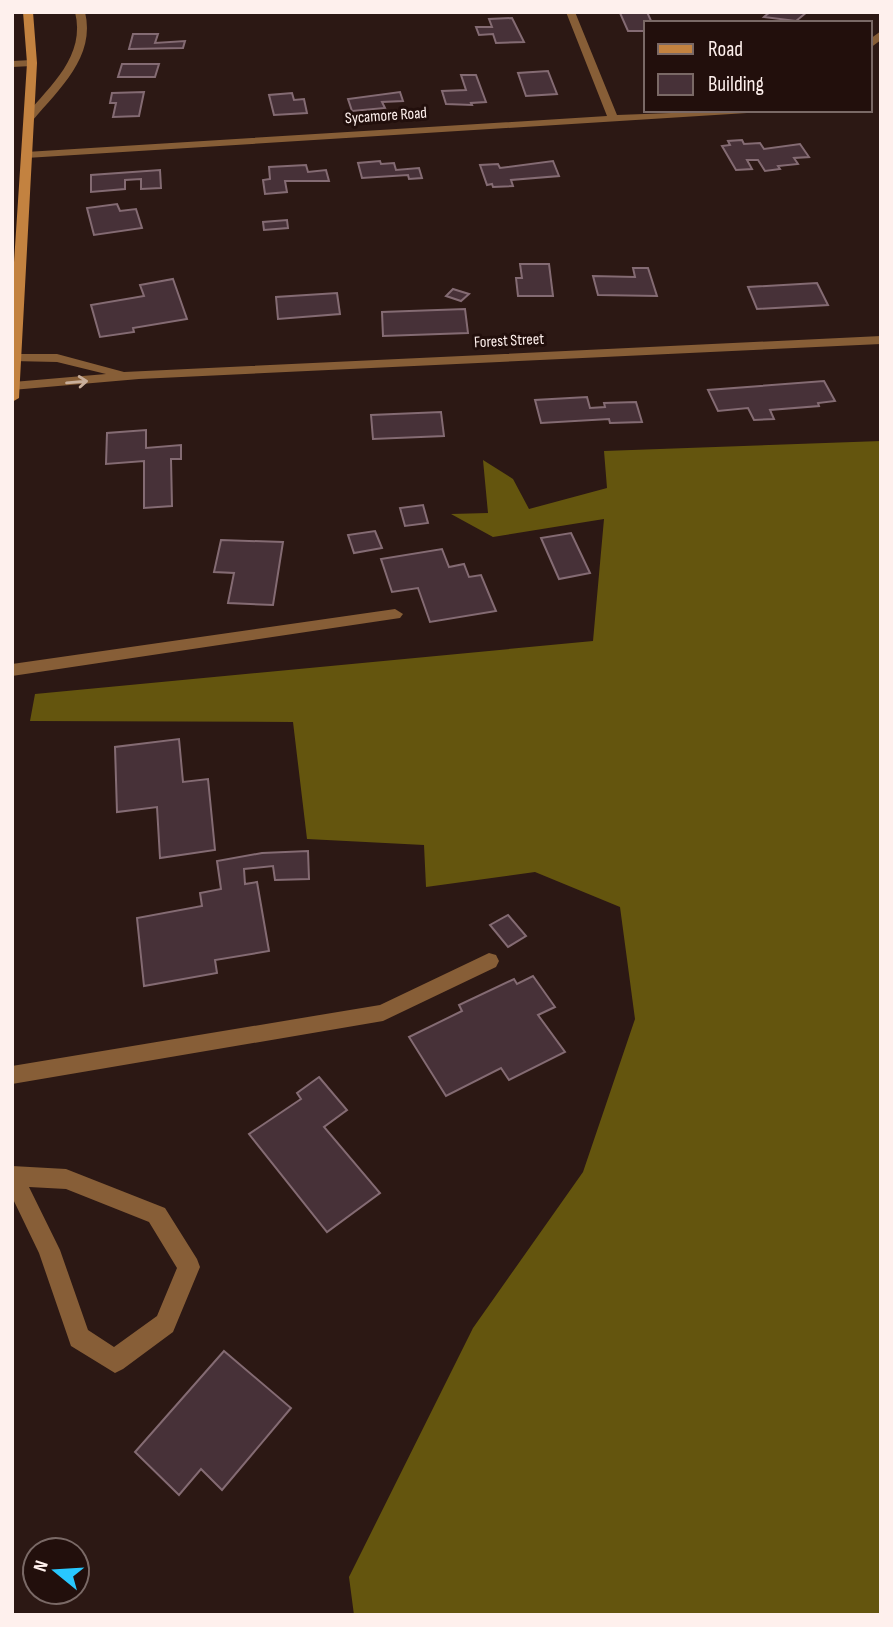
<svg xmlns="http://www.w3.org/2000/svg" width="893" height="1627" font-family="'Sofia Sans Condensed',sans-serif">
	<style>
		.forest { fill: #64550e }
		.building { fill: #473138; stroke: #846b73; stroke-width: 2 }
		.lines { fill: none; stroke-linecap: round; stroke-linejoin: round }
		.lane { fill: #875e37; fill-rule: evenodd }
		.street { fill: #875e37; fill-rule: evenodd }
		.secondary { fill: #c38240; fill-rule: evenodd }
		.oneway { stroke: #c8ae9b }
		.labels { text-anchor: middle; dominant-baseline: central; stroke-width: 6; stroke-linejoin: round; paint-order: stroke }
		.far-street-label { font-size: 16px; fill: #fef0ed; stroke: #220f0c }
	</style>
	<rect width="100%" height="100%" fill="#2c1814"/>
	<path class="forest" d="M881,441V1615H354L349,1577L473,1328L583,1172L635,1019L620,907L535,872L426,887L424,845L307,839L293,722L30,721L35,694L593,641L604,519L493,537L451,514L488,513L483,460L513,479L529,509L607,488L604,451Z"/>
	<g class="building">
		<path d="M647,12L652,23H646V31H628L620,13Z"/>
		<path d="M770,12H807L796,21L764,17Z"/>
		<path d="M512,18L524,42L496,43L493,34L479,35L476,27H492L489,19Z"/>
		<path d="M133,34H158L155,43L185,41L183,48L129,49Z"/>
		<path d="M122,64H159L155,77H118Z"/>
		<path d="M548,71L557,94L526,96L518,73Z"/>
		<path d="M461,75H476L486,102L471,103L472,105L446,104L442,91L466,90Z"/>
		<path d="M144,92L139,116L113,117L116,103H110L112,93Z"/>
		<path d="M400,92L403,101L382,102L385,108L352,111L348,99Z"/>
		<path d="M292,93L294,100L304,99L307,113L274,115L269,95Z"/>
		<path d="M742,140L744,144L760,143L764,149L800,144L809,157L794,158L798,164L778,166L780,169L765,171L758,160H747L752,169L736,170L722,146L730,145L728,141Z"/>
		<path d="M380,161L381,164L394,163L396,170L419,168L422,178L409,179L408,175L362,178L358,163Z"/>
		<path d="M553,161L559,176L511,180L513,186L493,187L492,184L487,185L480,165L498,164L500,168Z"/>
		<path d="M306,165L308,172L326,170L329,181H285L287,192L265,194L263,180L270,179L269,167Z"/>
		<path d="M160,170L161,188L141,189V179L125,180V189L91,192V175Z"/>
		<path d="M117,204L120,211L136,209L142,228L94,235L87,208Z"/>
		<path d="M287,220L288,228L264,230L263,222Z"/>
		<path d="M520,264H549L553,296H518L516,278H522Z"/>
		<path d="M633,268H648L657,296L598,295L593,276L635,277Z"/>
		<path d="M173,279L187,319L133,328L134,332L100,337L91,305L144,296L140,285Z"/>
		<path d="M817,283L828,305L757,309L748,287Z"/>
		<path d="M453,289L469,294L461,301L446,296Z"/>
		<path d="M337,293L340,314L278,319L276,297Z"/>
		<path d="M465,309L468,333L383,336L382,312Z"/>
		<path d="M824,381L835,401L818,403L819,406L770,410L774,419L754,420L748,408L718,411L708,390Z"/>
		<path d="M587,397L590,408L605,407L604,403L636,402L642,422L610,423L609,419L541,423L535,400Z"/>
		<path d="M441,412L444,436L373,439L371,415Z"/>
		<path d="M146,430V448L181,445V459H171L172,506L144,508V461L106,464L107,433Z"/>
		<path d="M423,505L428,523L405,526L400,508Z"/>
		<path d="M375,531L382,548L354,553L348,535Z"/>
		<path d="M571,533L590,573L559,579L541,538Z"/>
		<path d="M221,540L283,542L273,605L228,603L234,573L214,572Z"/>
		<path d="M442,549L449,567L464,564L469,577L481,575L496,611L430,622L418,588L392,592L381,559Z"/>
		<path d="M179,739L183,782L208,779L215,850L160,858L157,807L117,812L115,747Z"/>
		<path d="M308,851L309,879L275,880L273,866L244,869L245,884L257,882L269,951L215,960L217,973L144,986L137,918L202,906L200,893L221,889L217,861L262,853Z"/>
		<path d="M508,915L526,936L508,947L490,925Z"/>
		<path d="M533,976L555,1007L538,1015L565,1052L509,1080L501,1068L446,1096L409,1037L462,1011L459,1005L514,979L517,984Z"/>
		<path d="M319,1077L347,1110L324,1127L380,1193L327,1232L249,1134L301,1099L297,1093Z"/>
		<path d="M224,1351L291,1408L222,1490L201,1469L179,1495L135,1452Z"/>
	</g>
	<g class="lines">
		<g class="lane">
			<path d="M395,609L403,614L400,618L12,676V664Z"/>
			<path d="M489,953L496,955L499,961L496,967L383,1021L12,1084V1066L380,1005Z"/>
			<path d="M12,1166L66,1169L165,1208L197,1259L200,1267L173,1332L123,1369L115,1373L71,1346L39,1253L12,1197ZM29,1187L66,1189L149,1222L177,1268L157,1316L114,1347L88,1330L60,1250Z"/>
		</g>
		<g class="street">
			<path d="M75,12H85C96,57 59,89 33,120H25V116C51,85 86,56 75,12Z"/>
			<path d="M566,12H575L617,115L752,110L747,113L26,158L21,155L26,152L607,116Z"/>
			<path d="M881,31V40L870,48V39Z"/>
			<path d="M12,61L32,60L37,63L32,66L12,67Z"/>
			<path d="M881,336V344L139,379L12,390L13,382L106,374L57,362L12,361V355L16,354H57L124,372Z"/>
		</g>
		<path class="secondary" d="M23,12H33L37,63L19,398L12,402V293L27,63Z"/>
	</g>
	<defs><path id="oneway-shaft" d="M-6 0H5M1.5-3L5.5 0L1.5 3" fill="none" stroke-width="1.6" stroke-linecap="round" stroke-linejoin="round" transform="scale(1.75)"/></defs>
	<use class="oneway" href="#oneway-shaft" transform="translate(77 382) rotate(-5)"/>
	<g class="labels">
		<g class="far-street-label">
			<text transform="translate(386 116) rotate(-4)">Sycamore Road</text>
			<text transform="translate(509 341) rotate(-3)">Forest Street</text>
		</g>
	</g>
	<rect width="893" height="1627" fill="none" stroke="#fef0ed" stroke-width="28"/>
	<rect x="644" y="21" width="228" height="91" fill="#220f0c" stroke="#7a6966" stroke-width="2"/>
	<rect x="658" y="44" width="35" height="10" fill="#c38240" stroke="#7a6966" stroke-width="2"/>
	<text x="708" y="56" font-size="21" fill="#fef0ed">Road</text>
	<rect x="658" y="74" width="35" height="21" fill="#473138" stroke="#7a6966" stroke-width="2"/>
	<text x="708" y="91" font-size="21" fill="#fef0ed">Building</text>
	<g transform="translate(56 1571) rotate(288)"><circle r="33" fill="#220f0c" stroke="#7a6966" stroke-width="2"/>
	<path d="M0-5L12 26L0 18L-12 26Z" fill="#28c8ff"/>
	<text y="-10" font-size="19" font-weight="bold" text-anchor="middle" fill="#fef0ed">N</text>
	</g>
</svg>
